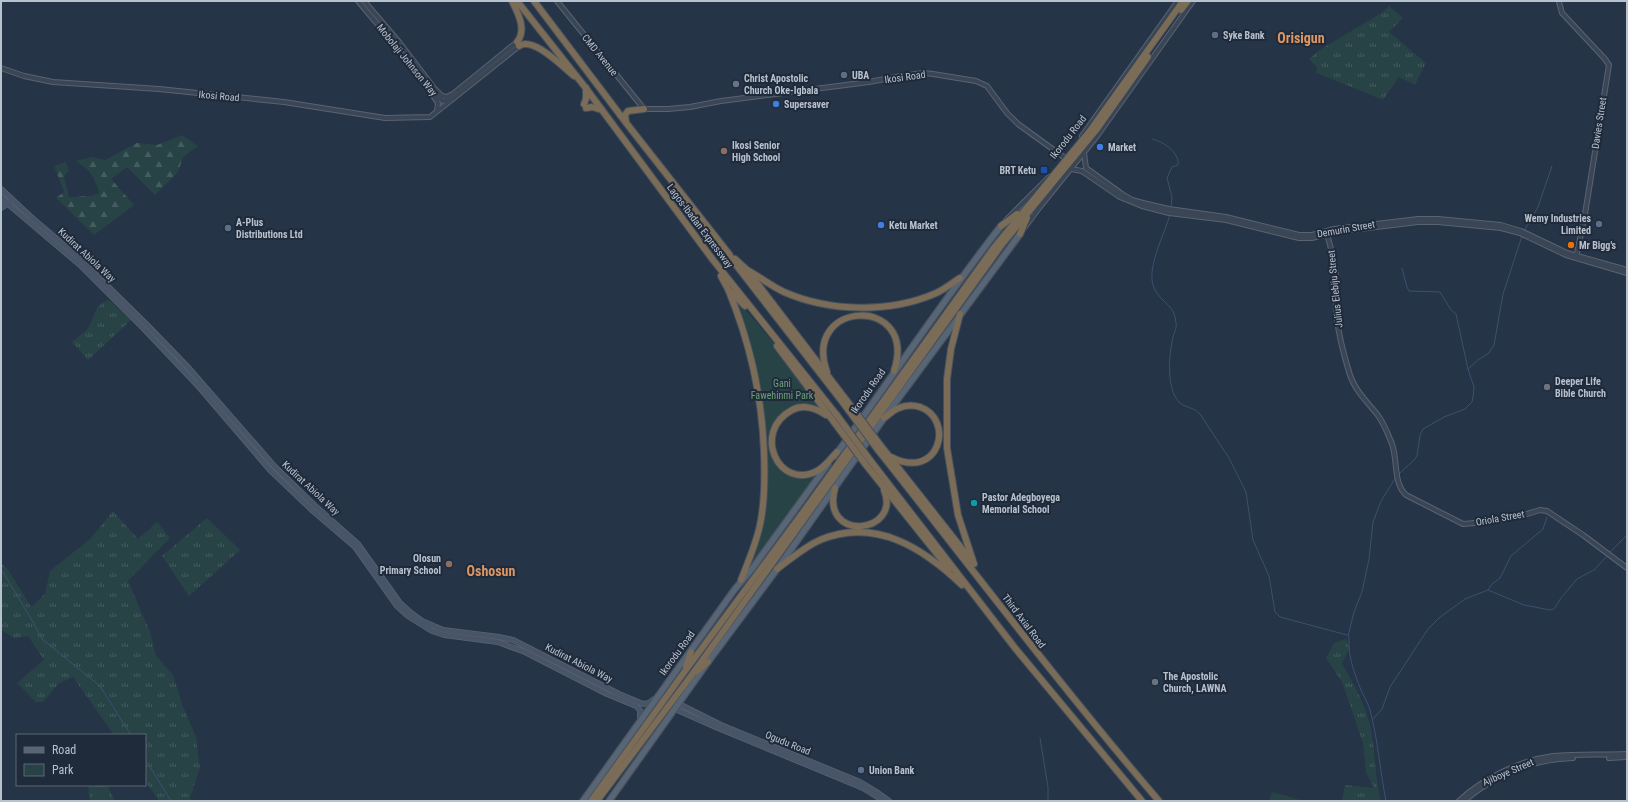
<svg xmlns="http://www.w3.org/2000/svg" width="1628" height="802" font-family="'Roboto Condensed',sans-serif">
	<style>
		.grass { fill: url(#grass-tufts) }
		.forest { fill: url(#forest-firs) }
		.park { fill: #284346 }
		.lines { fill: none; stroke-linecap: round; stroke-linejoin: round }
		.stream { stroke: #3a516f; stroke-width: 1 }
		.tertiary-casing { stroke: #596372; stroke-width: 6 }
		.secondary-casing { stroke: #596372; stroke-width: 6 }
		.primary-casing { stroke: #475161; stroke-width: 8 }
		.motorway-casing { stroke: #45505f; stroke-width: 8 }
		.tertiary { stroke: #3a4655; stroke-width: 4 }
		.secondary { stroke: #485468; stroke-width: 4.5 }
		.primary { stroke: #586575; stroke-width: 5.5 }
		.motorway { stroke: #7b6c57; stroke-width: 6 }
		.motorway-bridge-casing { stroke: #45505f; stroke-width: 8; stroke-linecap: butt }
		.motorway-bridge { stroke: #7b6c57; stroke-width: 6 }
		.service-dot { fill: #5c6f8a; stroke: #1f2a3a; stroke-width: 1.5 }
		.worship-dot { fill: #6b7280; stroke: #1f2a3a; stroke-width: 1.5 }
		.shop-dot { fill: #3f7fe0; stroke: #1f2a3a; stroke-width: 1.5 }
		.education-dot { fill: #8d6e63; stroke: #1f2a3a; stroke-width: 1.5 }
		.transit-dot { fill: #1a4fb4; stroke: #1f2a3a; stroke-width: 1.5 }
		.food-dot { fill: #e8710a; stroke: #1f2a3a; stroke-width: 1.5 }
		.culture-dot { fill: #0f9aa8; stroke: #1f2a3a; stroke-width: 1.5 }
		.labels { text-anchor: middle; dominant-baseline: central; stroke-width: 4; stroke-linejoin: round; paint-order: stroke }
		.poi-label { font-size: 10px; font-weight: bold; fill: #b8c1ce; stroke: #1f2a3a; text-anchor: start }
		.street-label { font-size: 10px; fill: #b8c1ce; stroke: #1f2a3a }
		.park-label { font-size: 10px; fill: #6da178; stroke: #1f2a3a }
		.district-label { font-size: 14px; font-weight: bold; fill: #de9763; stroke: #1f2a3a }
	</style>
	<defs>
		<pattern id="grass-tufts" width="24" height="20" patternUnits="userSpaceOnUse"><rect width="24" height="20" fill="#284346"/><path d="M3 7l-1-3M5 7V3M7 7l1-3M15 17l-1-3M17 17v-4M19 17l1-3" fill="none" stroke="#455c60"/></pattern>
		<pattern id="forest-firs" width="22" height="20" patternUnits="userSpaceOnUse"><rect width="22" height="20" fill="#284346"/><path d="M5 1l3.5 6h-7zM16 11l3.5 6h-7z" fill="#455c60"/></pattern>
	</defs>
	<rect width="100%" height="100%" fill="#253446"/>
	<g class="grass">
		<path d="M1389,6L1403,18L1389,32L1426,63L1415,85L1399,77L1383,100L1315,72L1318,68L1309,59L1318,51L1383,12Z"/>
		<path d="M109,300L131,320L88,360L72,342L88,329L97,308L103,302Z"/>
		<path d="M113,511L138,539L157,522L170,538L128,581L150,632L156,656L173,675L183,707L196,737L200,768L190,798L192,801H159L145,781V735H114L73,677L58,684L43,702H36L17,683L44,660L28,636L14,638L1,630V563L9,571L31,607L45,594L50,571L90,539Z"/>
		<path d="M207,518L240,550L189,596L162,556Z"/>
		<path d="M1346,639L1350,648L1342,663C1353,683 1364,702 1370,725C1376,750 1374,776 1381,801H1342L1345,785L1374,788L1366,772L1363,743L1347,696L1342,682L1326,658L1334,643Z"/>
		<path d="M88,785H107L115,801H90Z"/>
		<path d="M1272,792L1300,800L1310,801H1269Z"/>
	</g>
	<path class="forest" d="M182,135L198,146L183,157L178,172L155,195L127,167L111,179L134,205L94,235L56,198L64,192L54,166L66,162L69,171L64,176L69,197L92,196L99,193C94,175 90,171 76,161L92,157L105,160L137,143L157,145Z"/>
	<path class="park" d="M738,301L774,343L800,376L811,397L821,408C813,406 802,404 794,406C768,415 761,448 779,467C782,469 786,473 789,474C798,475 808,474 817,474L753,562L752,561L758,543L765,431L763,399L754,355L750,339L736,302Z"/>
	<g class="lines">
		<g class="stream">
			<path d="M1152,139C1163,141 1180,153 1178,165L1172,167L1167,178L1172,197L1171,207"/>
			<path d="M1170,214C1165,235 1144,270 1155,290C1162,303 1175,305 1176,323C1177,329 1174,332 1173,337C1169,354 1166,389 1179,402C1185,408 1194,407 1200,414L1229,458L1246,492L1253,540L1269,576L1275,612L1280,617L1347,635"/>
			<path d="M1524,231L1538,207L1552,166"/>
			<path d="M1468,369L1478,360L1489,353L1494,345L1503,294L1522,236"/>
			<path d="M1398,475L1414,460L1417,456L1420,435L1423,429L1444,417L1465,409L1472,402L1473,397L1474,387L1468,369L1456,314L1451,310L1440,292L1409,291L1407,287L1402,268"/>
			<path d="M1609,553L1627,535"/>
			<path d="M1,569L33,622L42,639L100,686L131,735"/>
			<path d="M1488,590L1524,605L1550,610L1554,609L1561,598L1577,579L1594,570L1607,556"/>
			<path d="M1372,720L1382,709L1390,687L1428,629L1439,618L1465,599L1488,590L1492,584L1500,578L1511,556L1543,529L1547,517"/>
			<path d="M1040,738L1048,787V801"/>
			<path d="M145,759L171,801"/>
			<path d="M1386,801C1380,771 1378,740 1370,710C1368,703 1364,697 1361,690C1354,672 1348,657 1349,637L1348,636L1354,612L1362,592L1369,559L1373,522L1381,501L1396,477"/>
		</g>
		<g class="tertiary-casing">
			<g id="tertiary">
				<path d="M358,1L391,40L433,94L443,101L449,100L454,98L519,46"/>
				<path d="M364,1L399,42L434,88L442,96L447,97L453,94L517,42"/>
				<path d="M557,1L644,109H668L690,107L721,101L869,82L901,76L924,73L933,74L976,81L987,86L1007,113L1018,124L1065,158"/>
				<path d="M1559,2L1562,13L1605,59L1609,65L1585,214L1576,258"/>
				<path d="M1,68L24,76L53,82L159,89L284,102L385,118L430,117L454,98"/>
				<path d="M434,97L438,103L437,111"/>
				<path d="M1082,136L1178,1"/>
				<path d="M1084,153L1086,168L1122,194L1132,200L1143,203L1169,209L1226,217L1299,235H1312L1334,229L1418,219H1438L1501,225L1521,231L1567,253L1627,270"/>
				<path d="M1071,169L1082,171L1120,197L1142,206L1169,213L1226,220L1299,238H1312L1335,232L1418,222H1438L1501,228L1520,233L1566,255L1627,273"/>
				<path d="M1006,220L1049,177"/>
				<path d="M1025,227L1039,208L1097,136L1193,1"/>
				<path d="M1327,234C1331,248 1335,262 1336,276C1337,288 1335,300 1336,312C1338,332 1344,356 1350,375C1355,390 1367,402 1377,414C1384,423 1388,434 1392,444C1398,461 1393,483 1406,495L1463,524L1486,522L1520,516L1540,510L1547,511L1583,535L1627,568"/>
				<path d="M1609,758L1627,757"/>
				<path d="M1459,801C1482,779 1521,760 1553,756C1577,754 1602,755 1627,754"/>
				<path d="M1464,801C1494,775 1533,759 1573,758"/>
			</g>
		</g>
		<g class="secondary-casing">
			<g id="secondary">
				<path d="M1,189L31,217L77,256L149,327L186,365L275,467L314,505L358,544L400,603L411,613L422,621L443,630L499,637L513,640L619,694L643,704L649,703L654,699"/>
				<path d="M1,196L8,204L80,265L145,330L199,387L270,470L313,511L355,547L397,606L408,616L432,631L444,635L498,642L525,652L607,694L636,706L640,710V720"/>
				<path d="M1,208L10,202"/>
				<path d="M679,704L721,725L860,782L875,791L889,801"/>
				<path d="M675,709L718,728L863,788L884,801"/>
			</g>
		</g>
		<g class="primary-casing">
			<g id="primary">
				<path d="M835,456C891,379 943,300 1001,226"/>
				<path d="M583,801L735,589L752,569L828,464"/>
				<path d="M609,801L708,662L777,569L884,418L1020,234"/>
			</g>
		</g>
		<g class="motorway-casing">
			<g id="motorway">
				<path d="M512,1C518,13 527,30 517,42"/>
				<path d="M517,1L585,87L713,260L836,414"/>
				<path d="M534,1L627,124L729,254L733,261L844,404"/>
				<path d="M1181,10L1188,1"/>
				<path d="M519,46C533,36 563,67 574,76"/>
				<path d="M584,104L586,99V88"/>
				<path d="M586,108L592,107L602,110"/>
				<path d="M626,122L625,115L628,111L644,109"/>
				<path d="M1001,226L1017,214"/>
				<path d="M1020,234L1027,218"/>
				<path d="M735,259L747,270L847,401"/>
				<path d="M747,270C760,277 771,286 784,292C830,312 889,313 934,294C944,290 952,283 960,278"/>
				<path d="M721,276L728,289L745,306"/>
				<path d="M728,289C750,342 762,395 764,452C765,477 765,501 760,525C756,544 748,562 741,580"/>
				<path d="M960,314L951,349L947,379V448L958,515L974,564"/>
				<path d="M777,346L831,418"/>
				<path d="M827,372C801,299 919,295 894,371"/>
				<path d="M826,415C816,408 803,404 792,410C751,432 779,491 817,471C825,467 831,458 837,452"/>
				<path d="M884,418C889,415 893,410 899,408C906,405 913,405 920,407C955,419 940,482 891,457"/>
				<path d="M881,446L970,559"/>
				<path d="M878,450C971,567 1061,687 1159,801"/>
				<path d="M870,460L1015,648L1142,801"/>
				<path d="M866,465L949,569"/>
				<path d="M835,488C820,543 902,534 884,490"/>
				<path d="M777,569C791,559 804,547 820,540C875,517 923,548 962,585"/>
				<path d="M686,667L691,652"/>
				<path d="M697,671L708,662"/>
				<path d="M591,801L685,671L801,515L993,249L1089,132L1183,1"/>
				<path d="M597,801L691,676L1003,243L1097,129L1148,57"/>
			</g>
		</g>
		<use href="#tertiary" class="tertiary"/>
		<use href="#secondary" class="secondary"/>
		<use href="#primary" class="primary"/>
		<use href="#motorway" class="motorway"/>
		<g class="motorway-bridge-casing">
			<g id="motorway-bridge">
				<path d="M847,401L881,446"/>
				<path d="M844,404L878,450"/>
				<path d="M836,414L870,460"/>
				<path d="M831,418L866,465"/>
			</g>
		</g>
		<use href="#motorway-bridge" class="motorway-bridge"/>
	</g>
	<g class="service-dot">
		<circle cx="1215" cy="35" r="4"/>
		<circle cx="844" cy="75" r="4"/>
		<circle cx="1599" cy="224" r="4"/>
		<circle cx="228" cy="228" r="4"/>
		<circle cx="861" cy="770" r="4"/>
	</g>
	<g class="worship-dot">
		<circle cx="736" cy="84" r="4"/>
		<circle cx="1547" cy="387" r="4"/>
		<circle cx="1155" cy="682" r="4"/>
	</g>
	<g class="shop-dot">
		<circle cx="776" cy="104" r="4"/>
		<circle cx="1100" cy="147" r="4"/>
		<circle cx="881" cy="225" r="4"/>
	</g>
	<g class="education-dot">
		<circle cx="724" cy="151" r="4"/>
		<circle cx="449" cy="564" r="4"/>
	</g>
	<rect class="transit-dot" x="1040" y="166" width="8" height="8" rx="2"/>
	<circle class="food-dot" cx="1571" cy="245" r="4"/>
	<circle class="culture-dot" cx="974" cy="503" r="4"/>
	<g class="labels">
		<g class="poi-label">
			<text x="1223" y="35">Syke Bank</text>
			<text x="852" y="75">UBA</text>
			<text x="744" y="78">Christ Apostolic<tspan x="744" dy="12">Church Oke-Igbala</tspan></text>
			<text x="784" y="104">Supersaver</text>
			<text x="732" y="145">Ikosi Senior<tspan x="732" dy="12">High School</tspan></text>
			<text x="1108" y="147">Market</text>
			<text x="1036" y="170" text-anchor="end">BRT Ketu</text>
			<text x="1591" y="218" text-anchor="end">Wemy Industries<tspan x="1591" dy="12">Limited</tspan></text>
			<text x="236" y="222">A-Plus<tspan x="236" dy="12">Distributions Ltd</tspan></text>
			<text x="889" y="225">Ketu Market</text>
			<text x="1579" y="245">Mr Bigg's</text>
			<text x="1555" y="381">Deeper Life<tspan x="1555" dy="12">Bible Church</tspan></text>
			<text x="982" y="497">Pastor Adegboyega<tspan x="982" dy="12">Memorial School</tspan></text>
			<text x="441" y="558" text-anchor="end">Olosun<tspan x="441" dy="12">Primary School</tspan></text>
			<text x="1163" y="676">The Apostolic<tspan x="1163" dy="12">Church, LAWNA</tspan></text>
			<text x="869" y="770">Union Bank</text>
		</g>
		<g class="street-label">
			<text transform="translate(600 55) rotate(51)">CMD Avenue</text>
			<text transform="translate(407 60) rotate(51)">Mobolaji Johnson Way</text>
			<text transform="translate(905 77) rotate(-8)">Ikosi Road</text>
			<text transform="translate(219 96) rotate(5)">Ikosi Road</text>
			<text transform="translate(1599 123) rotate(-81)">Davies Street</text>
			<text transform="translate(1068 137) rotate(-52)">Ikorodu Road</text>
			<text transform="translate(700 226) rotate(53)">Lagos-Ibadan Expressway</text>
			<text transform="translate(1346 229) rotate(-10)">Demurin Street</text>
			<text transform="translate(87 255) rotate(43)">Kudirat Abiola Way</text>
			<text transform="translate(1335 289) rotate(-96)">Julius Elebiju Street</text>
			<text transform="translate(868 391) rotate(-55)">Ikorodu Road</text>
			<text transform="translate(311 488) rotate(43)">Kudirat Abiola Way</text>
			<text transform="translate(1500 518) rotate(-10)">Oriola Street</text>
			<text transform="translate(1024 621) rotate(53)">Third Axial Road</text>
			<text transform="translate(677 653) rotate(-54)">Ikorodu Road</text>
			<text transform="translate(579 663) rotate(27)">Kudirat Abiola Way</text>
			<text transform="translate(788 743) rotate(22)">Ogudu Road</text>
			<text transform="translate(1508 772) rotate(-23)">Ajiboye Street</text>
		</g>
		<g class="park-label">
			<text x="782" y="383">Gani<tspan x="782" dy="12">Fawehinmi Park</tspan></text>
		</g>
		<g class="district-label">
			<text x="1301" y="38">Orisigun</text>
			<text x="491" y="571">Oshosun</text>
		</g>
	</g>
	<rect width="1628" height="802" fill="none" stroke="#b8c1ce" stroke-width="4"/>
	<rect x="16" y="734" width="130" height="52" fill="#1f2a3a" stroke="#5c6675"/>
	<rect x="24" y="747" width="20" height="6" fill="#586575" stroke="#5c6675"/>
	<text x="52" y="754" font-size="12" fill="#b8c1ce">Road</text>
	<rect x="24" y="764" width="20" height="12" fill="#284346" stroke="#5c6675"/>
	<text x="52" y="774" font-size="12" fill="#b8c1ce">Park</text>
</svg>
